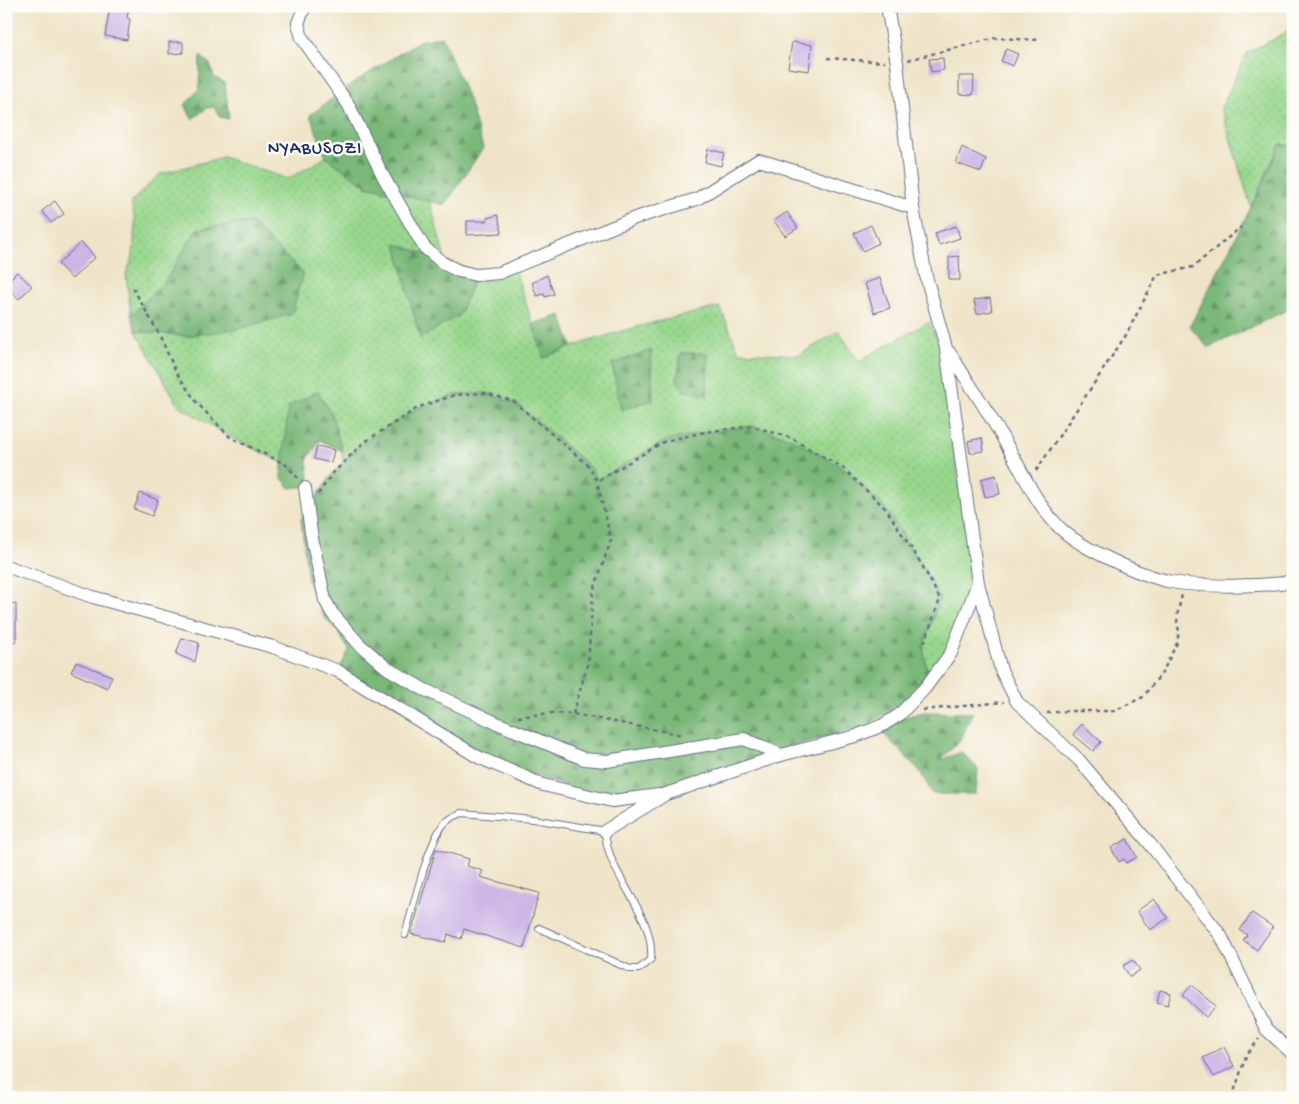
<svg xmlns="http://www.w3.org/2000/svg" width="1299" height="1104" font-family="'Gochi Hand',sans-serif">
	<style>
		.grass { fill: url(#grass-dots); stroke: #5a8376 }
		.forest { fill: url(#forest-firs); stroke: #4a746b }
		.building { fill: #cdb5e5 }
		.lines { fill: none; stroke-linecap: round; stroke-linejoin: round }
		.lane-casing { stroke: #656e83; stroke-width: 8 }
		.street-casing { stroke: #656e83; stroke-width: 14 }
		.path { stroke: #656e83; stroke-width: 2.5; stroke-dasharray: 4 4; stroke-linecap: butt }
		.lane { stroke: #fff; stroke-width: 6 }
		.street { stroke: #fff; stroke-width: 12 }
		.labels { text-anchor: middle; dominant-baseline: central; stroke-width: 5; stroke-linejoin: round; paint-order: stroke }
		.quarter-label { font-size: 18px; letter-spacing: 1px; fill: #1b2f5e; stroke: #fdfcf7 }
	</style>
	<defs>
		<pattern id="grass-dots" width="8" height="8" patternUnits="userSpaceOnUse" patternTransform="scale(1.25)"><rect width="8" height="8" fill="#99d78d"/><path d="M2 2h.1M6 6h.1" fill="none" stroke="#83b97c" stroke-width="1.8" stroke-linecap="round"/></pattern>
		<pattern id="forest-firs" width="22" height="20" patternUnits="userSpaceOnUse" patternTransform="scale(1.25)"><rect width="22" height="20" fill="#7ab878"/><path d="M5 1l3.5 6h-7zM16 11l3.5 6h-7z" fill="#639666"/></pattern>
	</defs>
	<rect width="100%" height="100%" fill="#fdfcf7"/>
	<filter id="ink" filterUnits="userSpaceOnUse"><feTurbulence type="fractalNoise" baseFrequency=".02" numOctaves="2"/><feDisplacementMap in="SourceGraphic" scale="10" xChannelSelector="R" yChannelSelector="G"/><feConvolveMatrix kernelMatrix="1 2 1 2 8 2 1 2 1" color-interpolation-filters="sRGB"/></filter>
	<filter id="wash" filterUnits="userSpaceOnUse"><feTurbulence type="fractalNoise" baseFrequency=".0096" numOctaves="4" result="noise"/><feDisplacementMap in="SourceGraphic" scale="20" xChannelSelector="R" yChannelSelector="G"/><feGaussianBlur stdDeviation="1.12" result="paint"/><feColorMatrix in="noise" values="0 0 0 0 0 0 0 0 0 0 0 0 0 0 0 0 0 1.4 0 .05"/><feComposite in="paint" operator="in"/></filter>
	<g filter="url(#wash)">
		<rect width="100%" height="100%" fill="#efe4c8"/>
		<g class="grass">
			<path d="M1289,31L1293,32V146L1280,144L1251,207L1221,108L1247,53Z"/>
			<path d="M223,157L288,179L326,157L367,186L430,201L459,315L476,275L514,267L544,358C600,334 660,321 720,307L739,352L799,355L839,331L858,361L929,322L940,346L972,578L955,641L928,676L923,647L939,599L922,565L886,509L618,468L597,481L589,466L517,404L486,393L455,395L363,443L343,462L342,451L332,415L285,464L230,437L179,406L136,331L185,336L238,328L292,314L197,229L164,283L131,315L126,274L133,256L135,221L131,202L160,174Z"/>
		</g>
		<g class="forest">
			<path d="M442,36L470,104L483,148L445,205L367,186L326,157L310,115L352,84L419,41Z"/>
			<path d="M200,56L210,64L214,77L225,83L229,119L220,117L214,107L207,108L192,119L185,105L199,89Z"/>
			<path d="M1280,144L1293,146V307L1208,348L1190,326L1261,188Z"/>
			<path d="M250,222L303,273L292,314L238,329L185,336L136,331L131,315L164,283L197,229Z"/>
			<path d="M396,244L477,271L459,315L420,339Z"/>
			<path d="M561,315L572,346L543,358L533,324Z"/>
			<path d="M651,350L653,400L621,410L612,364Z"/>
			<path d="M681,353H708L707,395L684,391L677,380Z"/>
			<path d="M318,391L332,415L342,451L320,440L307,460L310,486L290,488L281,477L288,407Z"/>
			<path d="M486,393L517,404L589,466L597,480L665,441L705,432L752,426L791,438L843,468L886,509L922,565L940,599L923,647L929,684L865,727L780,749L684,785L614,801L590,795L478,756L339,670L349,650L336,629L324,617L308,581L301,519L333,473L363,443L419,407L455,395Z"/>
			<path d="M924,712L973,713L960,741L940,760L962,752L978,769L976,794H933L919,770L877,727L896,719Z"/>
		</g>
		<g id="blocks">
			<g class="building">
				<path d="M110,6H129L127,18L130,19L127,40L105,36Z"/>
				<path d="M169,42H183V53L169,54Z"/>
				<path d="M792,42L812,45L809,71L788,68Z"/>
				<path d="M1006,49L1018,54L1013,66L1001,61Z"/>
				<path d="M943,58L944,70L931,72L929,59Z"/>
				<path d="M959,76H974L973,95L959,94Z"/>
				<path d="M962,147L986,159L981,172L956,163Z"/>
				<path d="M708,149L724,153L721,166L705,162Z"/>
				<path d="M55,201L64,214L51,223L42,211Z"/>
				<path d="M787,212L798,228L785,236L774,221Z"/>
				<path d="M498,215L502,233L467,235V221H487V218Z"/>
				<path d="M871,225L879,243L863,251L854,233Z"/>
				<path d="M956,226L960,238L939,245L935,233Z"/>
				<path d="M81,242L95,257L72,279L58,264Z"/>
				<path d="M959,256L960,280H949V257Z"/>
				<path d="M17,272L32,286L19,299L6,287V283Z"/>
				<path d="M547,275L554,294L545,297L544,294L537,296L532,283Z"/>
				<path d="M880,278L890,308L874,313L865,283Z"/>
				<path d="M990,298L992,311L977,314L974,300Z"/>
				<path d="M982,438L984,451L970,453L968,441Z"/>
				<path d="M317,446L334,450L331,463L314,459Z"/>
				<path d="M996,475L1000,494L985,497L981,479Z"/>
				<path d="M140,493L158,500L152,516L134,509Z"/>
				<path d="M6,603L16,604V642H6Z"/>
				<path d="M182,638L199,643L195,662L176,654Z"/>
				<path d="M76,662L112,676L107,688L71,672Z"/>
				<path d="M1082,724L1101,742L1093,751L1073,734Z"/>
				<path d="M1127,839L1137,857L1126,863L1124,859L1119,862L1111,848Z"/>
				<path d="M436,849L469,859L467,866L483,871L480,877L539,893L524,948L464,929L461,939L448,934L446,942L411,934Z"/>
				<path d="M1154,899L1168,918L1150,930L1137,911Z"/>
				<path d="M1252,913L1273,927L1257,950L1243,940L1247,935L1240,930Z"/>
				<path d="M1133,960L1140,970L1130,977L1123,966Z"/>
				<path d="M1192,985L1216,1006L1206,1017L1183,995Z"/>
				<path d="M1160,990L1171,993L1168,1005L1157,1002Z"/>
				<path d="M1224,1047L1234,1066L1214,1077L1203,1058Z"/>
			</g>
		</g>
	</g>
	<g filter="url(#ink)">
		<use href="#blocks" fill-opacity="0" stroke="#656e83" stroke-width="1"/>
		<g class="lines">
			<g class="lane-casing">
				<path id="lane" d="M405,935C413,908 427,846 443,825C448,819 454,816 462,813L533,819L605,831C607,877 655,912 651,959L639,969H630L539,928"/>
			</g>
			<g class="street-casing">
				<g id="street">
					<path d="M305,6L298,23L302,38L348,104L383,176L424,247L444,264L459,271L476,275L499,273L635,218L697,199L759,160L913,208"/>
					<path d="M949,352C968,382 988,411 1005,442C1022,470 1034,501 1057,525C1078,548 1142,576 1172,582C1200,587 1265,587 1293,581"/>
					<path d="M305,488L311,533L325,600L332,613L359,644L387,668L423,689L492,721L584,759L607,761L744,739L781,755"/>
					<path d="M6,566L93,597L273,647L338,671L478,757L543,785L612,801L659,795"/>
					<path d="M978,583L1001,670L1017,702L1079,760L1150,844L1221,936L1266,1029L1293,1054"/>
					<path d="M605,831L666,794L781,755L856,736L883,725L899,715L925,688L951,653L978,583L946,348L926,276L913,208L897,63L887,6"/>
				</g>
			</g>
			<g class="path">
				<path d="M827,58L885,62"/>
				<path d="M908,60L995,38L1041,40"/>
				<path d="M133,288L159,334L176,372L197,403L230,437L285,464L298,478"/>
				<path d="M1036,471L1126,335L1157,275L1193,267L1241,227"/>
				<path d="M318,494L333,473L363,443L419,407L455,395L486,393L513,401L589,466L597,481L665,441L705,432L752,426L791,438L843,468L886,509L922,565L940,599L923,647"/>
				<path d="M923,710L1004,702"/>
				<path d="M1047,713L1068,711H1114L1143,697L1162,673L1177,643L1179,631L1177,622L1178,611L1182,595"/>
				<path d="M573,714L588,663L593,593L611,540L597,481"/>
				<path d="M518,717L551,713L573,714L683,735"/>
				<path d="M1232,1098L1246,1056L1259,1039"/>
			</g>
			<use href="#lane" class="lane"/>
			<use href="#street" class="street"/>
		</g>
	</g>
	<g class="labels">
		<g class="quarter-label">
			<text x="315" y="149">NYABUSOZI</text>
		</g>
	</g>
	<rect width="1299" height="1104" fill="none" stroke="#fdfcf7" stroke-width="25"/>
</svg>
